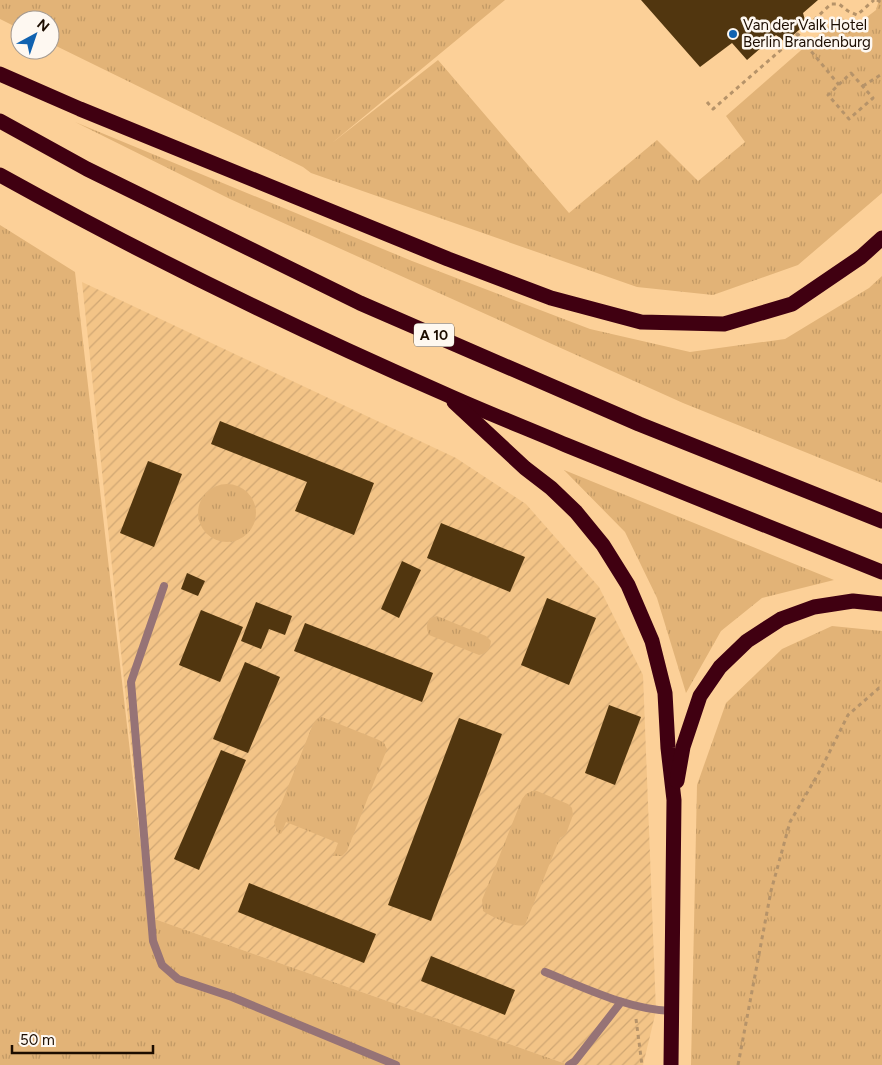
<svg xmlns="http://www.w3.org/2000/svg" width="882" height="1065" font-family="Figtree,sans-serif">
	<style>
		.industrial { fill: url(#industrial-furrows) }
		.grass { fill: url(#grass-tufts) }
		.building { fill: #51360f }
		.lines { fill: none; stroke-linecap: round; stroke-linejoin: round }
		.path { stroke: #b69369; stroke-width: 3; stroke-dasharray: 4 4; stroke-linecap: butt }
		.lane { stroke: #967376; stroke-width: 8 }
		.highway { stroke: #400011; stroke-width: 15 }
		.poi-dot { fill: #1062b0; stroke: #fef8f1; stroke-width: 2 }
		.labels { text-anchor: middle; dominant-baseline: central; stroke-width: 5; stroke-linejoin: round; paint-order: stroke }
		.shield { fill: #fef8f1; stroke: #605448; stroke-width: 1 }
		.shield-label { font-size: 14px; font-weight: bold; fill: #1c0d00 }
		.poi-label { font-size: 15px; fill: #1c0d00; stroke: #fef8f1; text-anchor: start }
	</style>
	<defs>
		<pattern id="industrial-furrows" width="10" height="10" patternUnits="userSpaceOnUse" patternTransform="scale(1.25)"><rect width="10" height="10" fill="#f3c487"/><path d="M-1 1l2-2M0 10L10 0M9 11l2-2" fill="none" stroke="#d0a773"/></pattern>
		<pattern id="grass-tufts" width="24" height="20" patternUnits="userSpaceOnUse" patternTransform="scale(1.25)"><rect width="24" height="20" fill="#e2b377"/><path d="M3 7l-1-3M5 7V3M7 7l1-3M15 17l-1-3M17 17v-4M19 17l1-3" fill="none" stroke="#c19965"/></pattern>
	</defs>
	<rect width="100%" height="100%" fill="#fcd098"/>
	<path class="industrial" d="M82,282L456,458L526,504L599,587L643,675L656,1011L643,1065H569L149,917Z"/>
	<g class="grass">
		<path d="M0,0H505L332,143L438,60L569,213L657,140L698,181L745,142L726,116L840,16L854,27L876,10L879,0H882V193L798,265L713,295L637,287L311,173L303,167L50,43V20H20V29L0,19Z"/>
		<path d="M75,122L412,261L590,329L690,352L785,339L869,288L882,276V483L683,403L230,199Z"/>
		<path d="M0,225L75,272L149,917L569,1065H0Z"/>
		<path d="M564,470L834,580L762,598L721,631L686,693L657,598L625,532Z"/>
		<circle cx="227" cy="513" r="29"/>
		<path d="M437,616L486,636L491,641C490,650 487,653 479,655L429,635C426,628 426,624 430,618Z"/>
		<path d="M832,626L882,631V1065H691L697,785L726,703L782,649Z"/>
		<path d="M322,717L379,740L384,743L387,749L347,851L342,856H333L338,843L286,822L281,834L277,832L274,822L313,724L317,719Z"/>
		<path d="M532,791H537L568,804L572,808L573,815L566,834L560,838L525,925C516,928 491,917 483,911L482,900L522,799L526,794Z"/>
	</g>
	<g class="building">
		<path d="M641,0H818L803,13L806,24L785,42L776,35L747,60L732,43L700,67Z"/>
		<path d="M220,421L374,483L354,535L295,511L307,482L211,444Z"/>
		<path d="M148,461L182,474L154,547L120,533Z"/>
		<path d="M441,523L525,557L510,592L427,558Z"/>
		<path d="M402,561L421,570L399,618L381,609Z"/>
		<path d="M187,573L205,581L198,596L181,589Z"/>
		<path d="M547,598L596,618L569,685L521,665Z"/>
		<path d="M256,602L292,616L285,635L269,629L261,649L241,641Z"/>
		<path d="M201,610L243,627L220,682L179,665Z"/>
		<path d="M305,623L433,673L422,702L294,651Z"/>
		<path d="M245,662L280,677L248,753L213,739Z"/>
		<path d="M609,705L641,717L615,785L585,773Z"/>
		<path d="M459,718L502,734L431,921L388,905Z"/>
		<path d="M221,750L246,760L199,870L174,859Z"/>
		<path d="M249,883L376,934L364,963L238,912Z"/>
		<path d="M431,956L515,990L505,1015L421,981Z"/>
	</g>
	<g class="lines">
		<g class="path">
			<path d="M877,0L882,3"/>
			<path d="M796,33L839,85"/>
			<path d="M851,73L873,98L849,119L828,95Z"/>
			<path d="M863,86L882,74"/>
			<path d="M707,102L713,109L798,35L831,4H839L848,11L857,15L874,0"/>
			<path d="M636,1019L642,1065"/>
			<path d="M738,1065L771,891L790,822L821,769L848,715L879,688H882"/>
		</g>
		<g class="lane">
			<path d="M164,586L131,682L153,941L162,965L178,979L232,997L396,1065"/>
			<path d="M545,972C585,988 627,1009 671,1011"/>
			<path d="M569,1065L575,1061L621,1002"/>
		</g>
		<g class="highway">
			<path d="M0,74L80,109L448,259L551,298L641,322L724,324L792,304L861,257L882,238"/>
			<path d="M0,121L87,169L360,303L639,424L882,521"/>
			<path d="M0,175C144,255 294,328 445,394C485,412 526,428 566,445C671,488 777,530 882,572"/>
			<path d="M454,402L525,468L551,488L576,512L603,545L628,585L652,641L665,693L668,748L674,800L671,1065"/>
			<path d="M677,781L683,747L700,696L720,667L747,641L781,619L814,607L853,601L882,604"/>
		</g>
	</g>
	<circle class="poi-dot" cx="733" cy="34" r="5"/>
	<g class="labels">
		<rect class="shield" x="414" y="323.5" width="40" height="23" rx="4"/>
		<g class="shield-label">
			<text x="434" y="335">A 10</text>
		</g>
		<g class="poi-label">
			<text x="743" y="25">Van der Valk Hotel<tspan x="743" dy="17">Berlin Brandenburg</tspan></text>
		</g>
	</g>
	<g transform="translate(35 35) rotate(40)"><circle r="24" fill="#fef8f1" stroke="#a49a91"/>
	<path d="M0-4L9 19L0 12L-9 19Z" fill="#1062b0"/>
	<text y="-8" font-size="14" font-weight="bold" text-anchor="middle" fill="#1c0d00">N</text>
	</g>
	<path d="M12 1045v8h141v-8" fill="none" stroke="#1c0d00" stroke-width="2.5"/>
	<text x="20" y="1045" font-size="15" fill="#1c0d00" stroke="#fef8f1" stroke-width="4" paint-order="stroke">50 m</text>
</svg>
